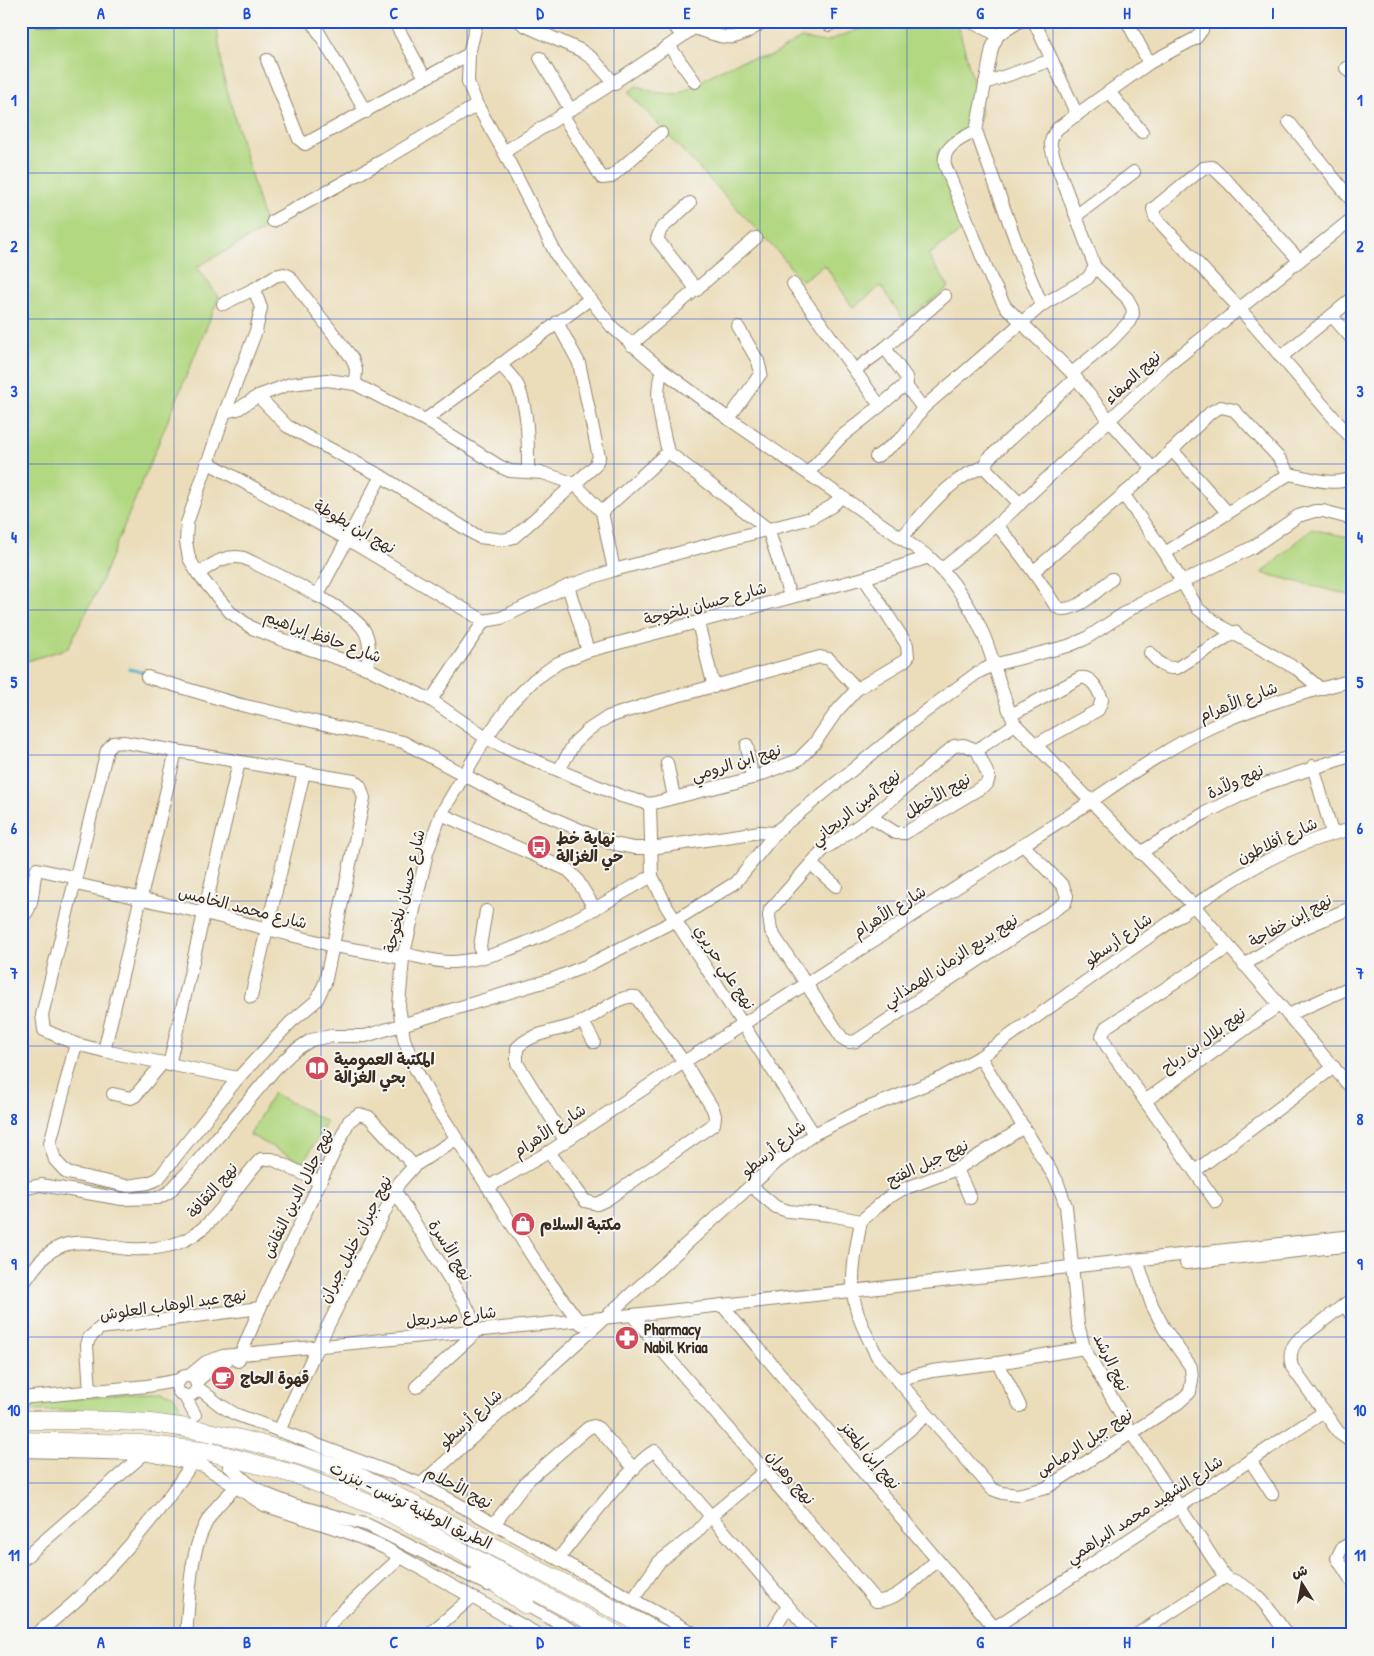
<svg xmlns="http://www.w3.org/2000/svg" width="1374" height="1656" font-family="'Patrick Hand','Playpen Sans Arabic',sans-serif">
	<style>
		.green { fill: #b2d882; stroke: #768150 }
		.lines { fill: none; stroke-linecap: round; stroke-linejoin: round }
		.stream { stroke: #4aacc9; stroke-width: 3 }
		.minor-casing { stroke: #93846c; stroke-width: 14 }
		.highway-casing { stroke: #93846c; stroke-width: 19 }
		.minor { stroke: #fff; stroke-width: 12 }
		.highway { stroke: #fff; stroke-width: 18 }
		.grid { fill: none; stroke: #1d4ed8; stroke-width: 1; stroke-opacity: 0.55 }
		.labels { text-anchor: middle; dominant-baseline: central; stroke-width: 4; stroke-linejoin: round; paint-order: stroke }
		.street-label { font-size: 16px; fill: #3b2a1e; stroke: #f6f6f2 }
		.poi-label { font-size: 16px; font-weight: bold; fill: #3b2a1e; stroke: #f6f6f2; text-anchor: start }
		.neatline { fill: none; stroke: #1d4ed8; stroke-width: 2 }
		.grid-label { font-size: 16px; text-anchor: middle; font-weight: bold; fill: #1d4ed8 }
	</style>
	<rect width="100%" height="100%" fill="#f6f6f2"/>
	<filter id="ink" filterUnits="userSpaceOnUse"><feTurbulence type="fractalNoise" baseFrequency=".02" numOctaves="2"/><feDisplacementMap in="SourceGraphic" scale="10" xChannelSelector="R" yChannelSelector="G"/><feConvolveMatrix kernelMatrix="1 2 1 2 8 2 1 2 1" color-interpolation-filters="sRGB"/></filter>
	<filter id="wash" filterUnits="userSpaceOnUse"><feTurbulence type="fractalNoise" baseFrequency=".0096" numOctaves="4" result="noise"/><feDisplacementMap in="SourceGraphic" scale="20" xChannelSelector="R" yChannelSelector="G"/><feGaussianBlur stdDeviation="1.12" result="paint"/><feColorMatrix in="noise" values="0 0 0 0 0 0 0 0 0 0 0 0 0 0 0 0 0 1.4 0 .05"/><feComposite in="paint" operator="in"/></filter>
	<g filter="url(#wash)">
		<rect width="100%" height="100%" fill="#ebddba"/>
		<g class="green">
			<path d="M21,21H216L224,79L266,228L197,267L219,297L97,591L68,648L21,663Z"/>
			<path d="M957,21L982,115L937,152L967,227L928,255L949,287L904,321L881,286L853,308L825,265L801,281L784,259L628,92L637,86L654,92L677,95L720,70L741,61L771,56L801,38L825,42L862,28Z"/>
			<path d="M1311,529L1353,538V596L1262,573Z"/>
			<path d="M273,1093L327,1122L303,1163L250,1135Z"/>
			<path d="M160,1391L173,1395L190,1420L119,1410L21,1411V1404Z"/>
		</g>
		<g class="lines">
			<g class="stream">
				<path d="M129,669L145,673"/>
				<path d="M231,696L247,700"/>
			</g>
		</g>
	</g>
	<g filter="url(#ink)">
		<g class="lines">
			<g class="minor-casing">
				<g id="minor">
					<path d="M38,21H52"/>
					<path d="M312,21L366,112"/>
					<path d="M394,21L425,78"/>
					<path d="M477,21L469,54L468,82L477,105L504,152L557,256L612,327L662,370L729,419L929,557C953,579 971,606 984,636C996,665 1001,695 1015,724L1194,906L1353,1090"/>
					<path d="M519,21L526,26L580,50L593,59L615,84"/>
					<path d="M671,21L682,36"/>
					<path d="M826,21L829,25"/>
					<path d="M969,21L998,35"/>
					<path d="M1020,21L998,35L992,48L976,131C963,138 941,146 945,165L991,279L1005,306L1072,373L1110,421L1153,469"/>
					<path d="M1034,21L1077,115"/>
					<path d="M1127,21L1149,63"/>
					<path d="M694,28C729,39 733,44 764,21"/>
					<path d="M670,47L695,82"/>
					<path d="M540,58L570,109"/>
					<path d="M267,60L299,139L305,144L469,54"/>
					<path d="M1346,68L1353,75"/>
					<path d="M985,83L1052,60"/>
					<path d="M1110,93L1142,132"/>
					<path d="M562,114L602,178L611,177L661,133"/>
					<path d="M1289,122L1353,202"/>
					<path d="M976,131L1022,258L1042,305"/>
					<path d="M504,152C571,109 639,69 703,21"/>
					<path d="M690,203L661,229L657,239L697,290"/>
					<path d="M1077,215L1134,172"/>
					<path d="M273,221L384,160L477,105"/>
					<path d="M1299,260L1230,184L1212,167L1203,168L1153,209L1155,217L1239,308L1353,440"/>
					<path d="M793,284L880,406L841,437L808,473"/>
					<path d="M223,304L254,289L275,276L284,274L289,276L352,358L356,369L355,384"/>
					<path d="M1332,316L1353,340"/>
					<path d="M631,345L756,238"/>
					<path d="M1281,357L1353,298"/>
					<path d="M500,364C506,371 514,378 518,386C529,412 528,444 528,472"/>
					<path d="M662,370C653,397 662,425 668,452L768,529L790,596"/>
					<path d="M855,370L885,348L945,296"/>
					<path d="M1072,373L1111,341L1129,322L1133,314L1132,307L1127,298L1095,267L1055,160C1050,146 1048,140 1058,128L1149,63L1196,38L1202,30L1203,21"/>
					<path d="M906,386L923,408L1042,305L1088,278L1095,267"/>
					<path d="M258,396L287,426L381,476L479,537L503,540L514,537L595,466L599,457L579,363L557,322"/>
					<path d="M880,406L907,383L906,377L885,348"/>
					<path d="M225,412L256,331L261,308L254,289"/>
					<path d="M729,419L761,373L758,361L738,327"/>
					<path d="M425,420L590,299"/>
					<path d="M1172,450L1227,512"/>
					<path d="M876,457L902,438L923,408"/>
					<path d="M207,462L347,539L484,621"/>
					<path d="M1289,474C1307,477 1336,488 1353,477"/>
					<path d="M1123,494L1165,553L1198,609L1222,627L1297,669L1321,689"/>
					<path d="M1020,504L987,470L986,464L988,459L1076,378"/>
					<path d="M602,512L668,452"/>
					<path d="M997,525C1016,548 1034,571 1050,597C1053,602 1056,609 1063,609C1081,609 1099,589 1112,579"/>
					<path d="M901,538C926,511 950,477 986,466"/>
					<path d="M1165,553L1289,474"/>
					<path d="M942,569L997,525L1166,367L1353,218"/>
					<path d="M614,570L602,512L575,484L543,473L510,471L501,467L425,420L355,384L327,380L290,384L258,396L238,409L225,412L187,523L186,542L189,558L198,574L230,612L252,628L280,639L367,668L431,700L486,738L514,752L621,796L650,804L752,778L798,760L814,744L836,712L857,689L904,661L908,657L907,645L864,578"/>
					<path d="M1034,571L1153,469L1211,412L1221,407L1234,410L1279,458L1289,474"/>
					<path d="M198,574C214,563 225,554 244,558C270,571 350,608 364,630C371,641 369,655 367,668"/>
					<path d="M568,586L588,651"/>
					<path d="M317,596L381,476"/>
					<path d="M698,623L714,687"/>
					<path d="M1150,653C1159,663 1163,669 1177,668L1235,632"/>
					<path d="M147,677L237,704L403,742L509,799L610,843L634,848H651L760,832L774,833"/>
					<path d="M431,700L484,621L501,618L568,586L614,570L811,518L832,506L842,496"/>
					<path d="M1011,715L1080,678C1092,676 1099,691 1102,700L1098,710L1035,745"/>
					<path d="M1015,724L977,750L964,745L954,746L871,817L823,850L770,910L769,916L771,931L842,1038L849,1042L856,1041L1065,903L1067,896L1063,886L1023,845"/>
					<path d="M747,745L752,778"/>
					<path d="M667,763L674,797"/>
					<path d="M1313,766L1332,833"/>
					<path d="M559,770L575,742L588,730L608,717L655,702L820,657L829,659L857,689"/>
					<path d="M650,804L652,876L666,906L814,1134"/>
					<path d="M441,814L568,870L576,878L595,909"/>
					<path d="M871,817L896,833H905L987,784L989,777L977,750"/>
					<path d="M1140,853L1205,813L1262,785L1353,755"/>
					<path d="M811,864L836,886"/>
					<path d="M76,884L205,913L334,946L403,958"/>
					<path d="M21,918C36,908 31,883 37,869L77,878"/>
					<path d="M405,954C420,957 438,963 454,962C517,958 597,907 652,876"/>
					<path d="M482,957L480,946L486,911"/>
					<path d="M1244,965L1297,931L1353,907"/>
					<path d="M251,997L304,772"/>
					<path d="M1288,1015L1353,986"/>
					<path d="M583,1022L594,1042"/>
					<path d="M76,1044L50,1143L55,1160L67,1173L127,1186L148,1183L158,1179L238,1078L291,1022L316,1001L325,983L364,798L360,786L354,781L123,742L113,743L107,750L42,1015L44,1030L76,1044L104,1051L238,1078"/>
					<path d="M104,1051L176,751"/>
					<path d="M980,1057L1057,1181L1066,1206L1078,1324L1084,1348L1131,1432L1225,1577C1258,1589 1268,1607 1287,1635"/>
					<path d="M169,1065L239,762"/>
					<path d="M113,1094L131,1098L135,1096L162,1064"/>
					<path d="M1145,1101L1279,1005"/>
					<path d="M1024,1127L957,1169L901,1190L886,1199L861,1221C857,1243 852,1267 853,1290C854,1312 867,1336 877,1356L992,1489L1002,1493L1017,1495L1046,1488L1178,1403L1190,1392L1192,1380L1191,1367L1164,1328L1152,1305L1137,1260"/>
					<path d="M549,1152L585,1201L597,1204L606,1200L714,1124L715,1116L713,1109L684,1062L636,997C619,994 599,1014 584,1021C564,1031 532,1031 517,1048V1063L565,1140"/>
					<path d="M957,1169L970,1198"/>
					<path d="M1195,1171L1334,1067"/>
					<path d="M751,1186L776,1207L788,1211L830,1215L861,1221"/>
					<path d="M488,1187L549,1152L684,1062L1090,802C1128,776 1166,749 1207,729C1252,706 1304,693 1353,680"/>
					<path d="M395,1191L467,1307C472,1316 474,1325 473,1335L416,1387"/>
					<path d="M21,1194L27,1188L41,1185L122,1199L158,1198L169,1192L196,1163L275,1069L294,1051L311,1040L331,1036H365L553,979L586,966L676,920L735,883L778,830L914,720L977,673L993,665L1068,646L1085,639L1140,603L1253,547L1298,516L1315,511H1323L1353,519"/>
					<path d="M1216,1202L1106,1045L1102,1036L1106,1027L1229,947"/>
					<path d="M1186,1263L1353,1245"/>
					<path d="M21,1287C31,1273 41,1256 57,1248C79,1236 106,1247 129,1249C144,1250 164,1248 178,1243C215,1230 235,1185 261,1159H272L320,1182"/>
					<path d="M1353,1298L1297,1341C1290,1349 1289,1357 1292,1367L1339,1433L1353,1443"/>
					<path d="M722,1305L994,1627"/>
					<path d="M1344,1305L1353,1317"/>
					<path d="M632,1315L876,1601C896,1603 922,1573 937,1560"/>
					<path d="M581,1324L545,1276L435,1105L415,1068L404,1039L399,1006L403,958L427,853L441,814L486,738L512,702L534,680L558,663L588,651L864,578L929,557"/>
					<path d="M238,1361L260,1308L349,1121L359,1114L369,1117L414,1166"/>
					<path d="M998,1363L1020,1406"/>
					<path d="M189,1376L206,1362L223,1356L632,1315L1353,1236"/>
					<circle cx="187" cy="1386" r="10"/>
					<path d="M897,1380L932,1371L998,1363L1084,1348"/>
					<path d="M196,1382L214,1367L226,1362"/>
					<path d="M197,1387L220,1405L235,1414L421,1484L697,1635"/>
					<path d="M90,1392L87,1345L89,1338L100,1328L260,1308"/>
					<path d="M184,1395L195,1415"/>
					<path d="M21,1398L147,1386L180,1380"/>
					<path d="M279,1431L314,1354L399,1183L414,1166L456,1139"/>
					<path d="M21,1451L144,1454L204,1466L264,1505L347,1532L385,1548L539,1635"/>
					<path d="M1250,1460L1272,1494"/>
					<path d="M229,1466L250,1485L268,1495L294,1505L368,1525L488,1585"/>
					<path d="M862,1470L927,1415"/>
					<path d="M421,1484L777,1162L814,1134L860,1111L942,1078L980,1057C1036,1017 1093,976 1150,936C1214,892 1275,845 1353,829"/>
					<path d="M494,1524L527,1481L588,1428L594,1426L598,1428L634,1469"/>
					<path d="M1353,1542L1342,1548L1337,1558L1353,1583"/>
					<path d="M559,1558C573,1540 638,1456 655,1451L813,1635"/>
					<path d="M21,1561L144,1454"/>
					<path d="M634,1598L659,1562L696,1533L710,1517L765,1471"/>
					<path d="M519,1601L580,1635"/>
					<path d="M35,1635C51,1622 68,1609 82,1595C123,1556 162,1509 193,1462"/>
					<path d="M186,1635C190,1595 188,1546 213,1512C219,1503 228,1495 236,1487"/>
					<path d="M328,1635L329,1627L336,1617L401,1557"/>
					<path d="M428,1635L471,1598"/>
					<path d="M770,1635L788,1606"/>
					<path d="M983,1635L1324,1412"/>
					<path d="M1136,1635L1225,1577"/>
				</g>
			</g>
			<g class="highway-casing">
				<g id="highway">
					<path d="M21,1420C64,1420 108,1419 151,1423C221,1431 289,1450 354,1474L663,1635"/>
					<path d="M21,1441L140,1444L211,1452L297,1475L387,1511L617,1635"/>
					<path d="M479,1571L526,1605"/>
				</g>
			</g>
			<use href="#minor" class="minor"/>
			<use href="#highway" class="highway"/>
		</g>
	</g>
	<path class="grid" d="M174,21V1635M321,21V1635M467,21V1635M614,21V1635M760,21V1635M907,21V1635M1053,21V1635M1200,21V1635M21,173H1353M21,319H1353M21,464H1353M21,610H1353M21,755H1353M21,901H1353M21,1046H1353M21,1192H1353M21,1337H1353M21,1483H1353"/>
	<defs>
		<g id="bus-disc" transform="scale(1.25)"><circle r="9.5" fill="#d1495b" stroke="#f6f6f2"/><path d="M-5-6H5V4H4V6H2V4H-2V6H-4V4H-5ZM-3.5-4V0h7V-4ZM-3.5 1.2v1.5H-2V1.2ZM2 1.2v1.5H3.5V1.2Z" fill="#fff"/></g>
		<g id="library-disc" transform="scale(1.25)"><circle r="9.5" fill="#d1495b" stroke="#f6f6f2"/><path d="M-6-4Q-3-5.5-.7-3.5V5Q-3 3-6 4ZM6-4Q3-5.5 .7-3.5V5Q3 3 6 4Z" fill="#fff"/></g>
		<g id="shop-disc" transform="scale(1.25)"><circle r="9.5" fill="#d1495b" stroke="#f6f6f2"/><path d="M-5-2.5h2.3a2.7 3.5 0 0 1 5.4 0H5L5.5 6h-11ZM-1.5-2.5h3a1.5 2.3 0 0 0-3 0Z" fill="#fff"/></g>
		<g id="pharmacy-disc" transform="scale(1.25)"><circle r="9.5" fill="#d1495b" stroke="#f6f6f2"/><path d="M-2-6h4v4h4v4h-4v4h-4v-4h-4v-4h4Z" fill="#fff"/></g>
		<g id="cafe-disc" transform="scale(1.25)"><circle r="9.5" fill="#d1495b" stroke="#f6f6f2"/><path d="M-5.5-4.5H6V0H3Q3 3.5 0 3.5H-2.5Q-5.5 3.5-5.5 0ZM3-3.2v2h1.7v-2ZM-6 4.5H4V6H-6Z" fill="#fff"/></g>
	</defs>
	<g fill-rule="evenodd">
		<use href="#bus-disc" x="539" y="847"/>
		<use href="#library-disc" x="317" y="1068"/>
		<use href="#shop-disc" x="523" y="1224"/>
		<use href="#pharmacy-disc" x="627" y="1338"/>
		<use href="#cafe-disc" x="223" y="1378"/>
	</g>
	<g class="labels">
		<g class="street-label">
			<text transform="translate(1132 377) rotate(-43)">نهج الصفاء</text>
			<text transform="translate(355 526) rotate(30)">نهج ابن بطوطة</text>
			<text transform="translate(705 603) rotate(-15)">شارع حسان بلخوجة</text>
			<text transform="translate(323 636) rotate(20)">شارع حافظ إبراهيم</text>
			<text transform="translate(1238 701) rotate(-21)">شارع الأهرام</text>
			<text transform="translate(736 762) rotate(-17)">نهج ابن الرومي</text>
			<text transform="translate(1235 781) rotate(-25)">نهج ولاّدة</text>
			<text transform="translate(937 795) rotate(-30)">نهج الأخطل</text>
			<text transform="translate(855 807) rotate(-39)">نهج أمين الريحاني</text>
			<text transform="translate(1277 840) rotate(-25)">شارع أفلاطون</text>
			<text transform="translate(404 891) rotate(-76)">شارع حسان بلخوجة</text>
			<text transform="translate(243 907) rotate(14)">شارع محمد الخامس</text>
			<text transform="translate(889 911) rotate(-32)">شارع الأهرام</text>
			<text transform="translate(1290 920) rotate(-29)">نهج إبن خفاجة</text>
			<text transform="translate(1118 939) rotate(-35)">شارع أرسطو</text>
			<text transform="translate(950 960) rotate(-33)">نهج بديع الزمان الهمذاني</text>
			<text transform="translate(725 967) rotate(57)">نهج علي حريري</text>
			<text transform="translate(1203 1040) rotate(-36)">نهج بلال بن رباح</text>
			<text transform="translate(549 1130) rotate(-33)">شارع الأهرام</text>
			<text transform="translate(773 1148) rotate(-39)">شارع أرسطو</text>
			<text transform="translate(927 1162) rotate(-25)">نهج جبل الفتح</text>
			<text transform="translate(212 1190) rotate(-49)">نهج الثقافة</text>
			<text transform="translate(297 1193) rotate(-64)">نهج جلال الدين النقاش</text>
			<text transform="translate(355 1239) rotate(-63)">نهج جبران خليل جبران</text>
			<text transform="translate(451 1250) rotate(58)">نهج الأسرة</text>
			<text transform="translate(173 1304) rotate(-8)">نهج عبد الوهاب العلوش</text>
			<text transform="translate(451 1316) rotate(-6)">شارع صدربعل</text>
			<text transform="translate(1112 1362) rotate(64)">نهج الرشد</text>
			<text transform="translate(470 1418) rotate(-42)">شارع أرسطو</text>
			<text transform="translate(1084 1442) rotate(-33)">نهج جبل الرصاص</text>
			<text transform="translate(871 1455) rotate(50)">نهج إبن المعتز</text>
			<text transform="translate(791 1477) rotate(50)">نهج وهران</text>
			<text transform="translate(459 1487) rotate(27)">نهج الأحلام</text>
			<text transform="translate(411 1505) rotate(26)">الطريق الوطنية تونس - بنزرت</text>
			<text transform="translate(1144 1509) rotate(-33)">شارع الشهيد محمد البراهمي</text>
		</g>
		<g class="poi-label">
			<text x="556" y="838">نهاية خط<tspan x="556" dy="18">حي الغزالة</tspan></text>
			<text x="334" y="1059">المكتبة العمومية<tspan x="334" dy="18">بحي الغزالة</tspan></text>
			<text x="540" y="1224">مكتبة السلام</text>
			<text x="644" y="1329">Pharmacy<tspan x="644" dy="18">Nabil Kriaa</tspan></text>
			<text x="240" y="1378">قهوة الحاج</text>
		</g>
	</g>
	<rect width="1374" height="1656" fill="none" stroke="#f6f6f2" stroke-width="55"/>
	<g transform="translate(1302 1584) rotate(349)" stroke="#f6f6f2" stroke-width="4" paint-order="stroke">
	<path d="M0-4L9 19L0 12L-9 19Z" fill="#3b2a1e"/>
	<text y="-8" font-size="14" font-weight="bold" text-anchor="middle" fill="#3b2a1e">ش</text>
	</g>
	<rect x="28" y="28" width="1318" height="1600" class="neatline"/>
	<g class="grid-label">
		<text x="101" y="19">A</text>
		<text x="247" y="19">B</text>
		<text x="394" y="19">C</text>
		<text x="540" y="19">D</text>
		<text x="687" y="19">E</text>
		<text x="834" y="19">F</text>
		<text x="980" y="19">G</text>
		<text x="1127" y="19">H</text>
		<text x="1273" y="19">I</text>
		<text x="14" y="106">1</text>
		<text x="1360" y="106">1</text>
		<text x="14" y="252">2</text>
		<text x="1360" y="252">2</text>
		<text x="14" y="397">3</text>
		<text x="1360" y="397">3</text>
		<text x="14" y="543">4</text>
		<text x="1360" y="543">4</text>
		<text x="14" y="688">5</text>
		<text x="1360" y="688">5</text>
		<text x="14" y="834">6</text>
		<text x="1360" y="834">6</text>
		<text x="14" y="979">7</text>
		<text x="1360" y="979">7</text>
		<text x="14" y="1125">8</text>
		<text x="1360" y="1125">8</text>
		<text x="14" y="1270">9</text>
		<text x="1360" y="1270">9</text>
		<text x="14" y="1416">10</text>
		<text x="1360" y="1416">10</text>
		<text x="14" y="1561">11</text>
		<text x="1360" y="1561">11</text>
		<text x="101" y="1648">A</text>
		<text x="247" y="1648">B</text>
		<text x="394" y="1648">C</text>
		<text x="540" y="1648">D</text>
		<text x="687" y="1648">E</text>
		<text x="834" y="1648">F</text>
		<text x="980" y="1648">G</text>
		<text x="1127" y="1648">H</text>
		<text x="1273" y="1648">I</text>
	</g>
</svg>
